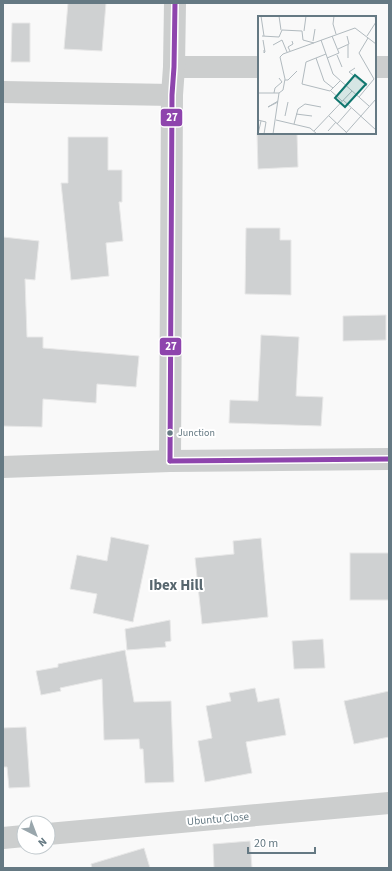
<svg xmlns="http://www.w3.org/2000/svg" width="392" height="871" font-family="'Source Sans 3',sans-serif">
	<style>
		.building { fill: #cfd1d2; stroke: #e8e8e8 }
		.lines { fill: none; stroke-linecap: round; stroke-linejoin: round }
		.minor { stroke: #cccece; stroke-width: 22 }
		.bus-1-casing { stroke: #fff; stroke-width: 8 }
		.bus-1 { stroke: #8e44ad; stroke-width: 5 }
		.bus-dot { fill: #657983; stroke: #fff; stroke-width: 1.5 }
		.labels { text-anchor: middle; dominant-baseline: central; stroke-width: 4; stroke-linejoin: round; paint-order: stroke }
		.bus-label { font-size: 10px; fill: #657983; stroke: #fff; text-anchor: start }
		.street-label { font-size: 11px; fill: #657983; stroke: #fff }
		.district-label { font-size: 15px; font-weight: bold; fill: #57666e; stroke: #fff }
		.inset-road { fill: none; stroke: #b1babf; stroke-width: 1 }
		.view { fill: #0f766e; fill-opacity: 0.15; stroke: #0f766e; stroke-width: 2 }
		.inset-edge { fill: none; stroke: #657983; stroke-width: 2 }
		.line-badge { stroke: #fff; stroke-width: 1.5 }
		.badge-label { font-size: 11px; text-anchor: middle; font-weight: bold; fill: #fff }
	</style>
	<rect width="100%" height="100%" fill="#f9f9f9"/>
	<g class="building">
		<path d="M68,3H106L102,51L64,49Z"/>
		<path d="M12,23H30V62H11Z"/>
		<path d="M257,133H297L298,167L258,169Z"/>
		<path d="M68,137H108V170H122V202H119L123,241L106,243L109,276L71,280L61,183H68Z"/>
		<path d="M246,228H280V240H291V295L245,294Z"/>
		<path d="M3,237L39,241L35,280L25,279L27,337H43V348L139,356L136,387L97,384L96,403L43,399L42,427L3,426Z"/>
		<path d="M386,315V340L343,341V316Z"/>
		<path d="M261,335L299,337L296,396L323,397L321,426L229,423L230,400L258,401Z"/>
		<path d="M111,537L149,545L133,622L93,613L97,594L70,589L77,555L107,561Z"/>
		<path d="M261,538L268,617L202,624L195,558L234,554L233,541Z"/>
		<rect x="350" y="553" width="39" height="47"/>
		<path d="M170,620L171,641L165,642L166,647L127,650L125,629Z"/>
		<path d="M323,639L325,668L294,669L292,641Z"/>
		<path d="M125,650L134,702L171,701L174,782L145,783L143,749H140L139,739L104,740L102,679L60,688L61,691L41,695L36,671L58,667V664Z"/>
		<path d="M255,688L258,702L279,698L286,735L246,742L252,773L205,782L198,741L212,738L206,706L231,701L229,693Z"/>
		<path d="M389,691V737L354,744L344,701Z"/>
		<path d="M26,727L30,787L9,788L7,767H3V728Z"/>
		<path d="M250,841L252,868H214L213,844Z"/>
		<path d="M144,848L150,868H92L91,864Z"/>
	</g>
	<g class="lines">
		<g class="minor">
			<path d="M174,67H259"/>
			<path d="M375,67H389"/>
			<path d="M3,92L172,95"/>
			<path d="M170,461L172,95L174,67L175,3"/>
			<path d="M3,467L170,461L389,459"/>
			<path d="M48,834L389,803"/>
			<path d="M3,838L24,836"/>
		</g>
		<g class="bus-1-casing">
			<g id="bus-1">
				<path d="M170,461L172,95L174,67L175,3"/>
				<path d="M170,461L389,459"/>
			</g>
		</g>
		<use href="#bus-1" class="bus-1"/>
	</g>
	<circle class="bus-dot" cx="170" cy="433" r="3.5"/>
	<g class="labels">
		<g class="bus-label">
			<text x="178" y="433">Junction</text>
		</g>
		<g class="street-label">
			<text transform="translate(218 819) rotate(-5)">Ubuntu Close</text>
		</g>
		<g class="district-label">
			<text x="176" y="585">Ibex Hill</text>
		</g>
	</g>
	<g transform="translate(258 16)">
		<rect width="118" height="118" fill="#f9f9f9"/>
		<path class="inset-road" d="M3,0L6,20M21,0L23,14M76,0L75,8L78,18M46,15L48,0M4,20L21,21L24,14L44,15L45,24L56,27M109,20L118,6L117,0M5,24L7,36L6,37V34M63,24L75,58L111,90M55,25L57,13M15,29L24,24L29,36M90,29V42M80,33L91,28L89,20M32,35L30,31L35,28L34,25M68,38L48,46L44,68L72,75L82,65M79,39L84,51M58,42L66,65L75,72M69,42L81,37L74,20M97,52L91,56L109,70M0,64V51M27,64H30L39,55M73,75L84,85M0,77H21M16,77L17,72L24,66L21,62M21,77L25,74L27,63L22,41L25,38L97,12L118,28M101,81L116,63L101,37L110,22M85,84L118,114M20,86L10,91L20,85M38,98L54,100M27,100L30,86M71,100L88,116M0,104L8,106L6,118M18,104L52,112L59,118M36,108L40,93L47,88L63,91M79,108L93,92M56,115L94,75M70,115L78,106M0,118L3,105M15,118L21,77M87,118L118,83"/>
		<path class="view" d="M97,59L108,68L87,91L77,82Z"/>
		<rect width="118" height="118" class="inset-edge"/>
	</g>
	<g class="line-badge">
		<rect x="160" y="108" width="23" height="19" rx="4" fill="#8e44ad"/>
		<rect x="159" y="337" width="23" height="19" rx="4" fill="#8e44ad"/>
	</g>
	<g class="badge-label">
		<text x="172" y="121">27</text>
		<text x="171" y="350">27</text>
	</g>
	<rect width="392" height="871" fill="none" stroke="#657983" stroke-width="8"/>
	<g transform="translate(36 835) rotate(138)"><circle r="19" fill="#ffffff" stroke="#c1c9cd"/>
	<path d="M0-3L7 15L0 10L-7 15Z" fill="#99a6ac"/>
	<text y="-6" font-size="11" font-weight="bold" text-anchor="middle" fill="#657983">N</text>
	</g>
	<path d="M248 847v6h67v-6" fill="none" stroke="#657983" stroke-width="2"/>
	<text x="254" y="847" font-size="12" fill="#657983" stroke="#ffffff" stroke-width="3" paint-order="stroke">20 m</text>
</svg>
